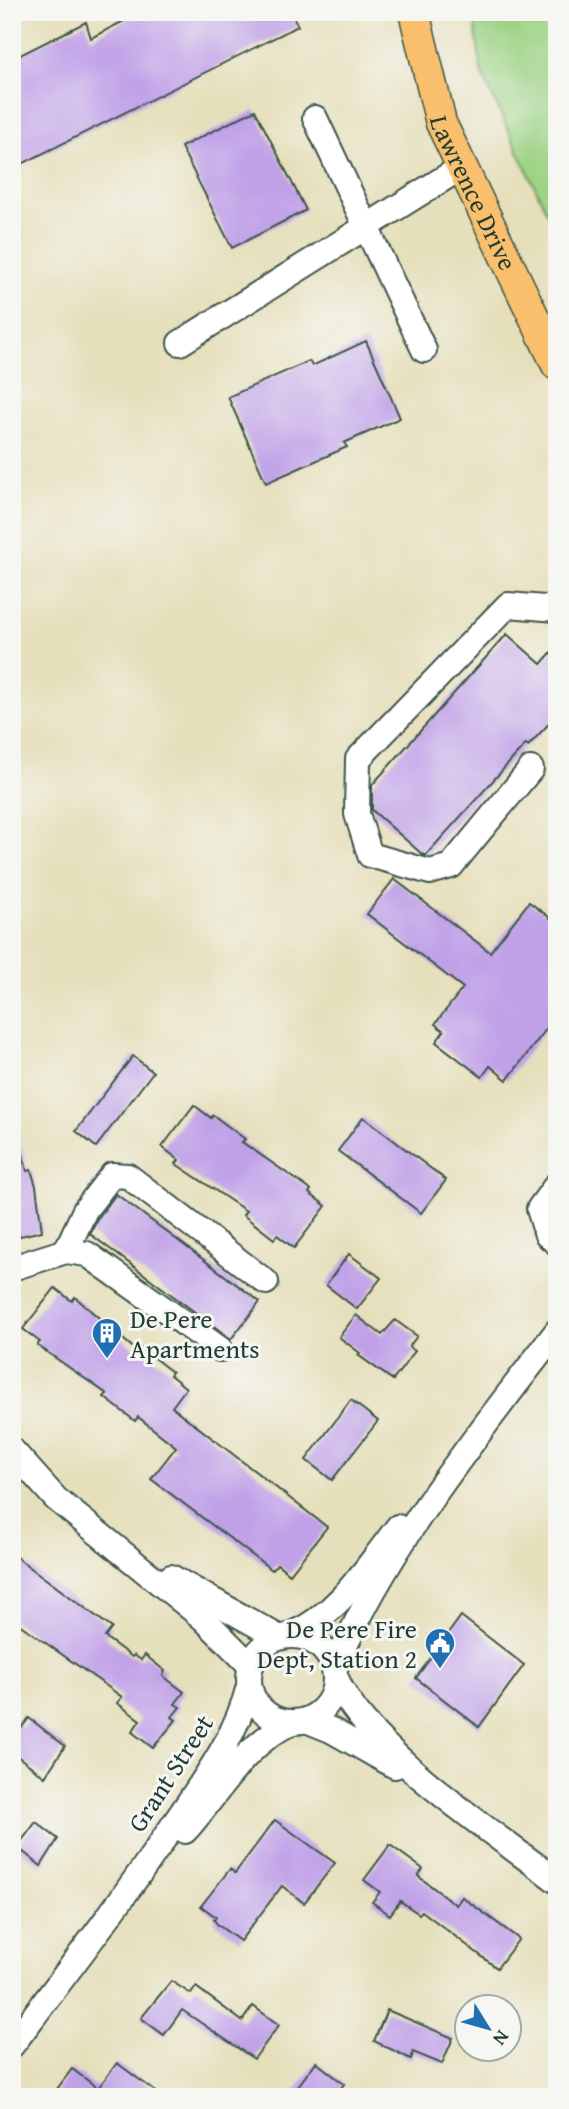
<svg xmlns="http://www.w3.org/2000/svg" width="569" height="2109" font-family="'Gentium Book Plus',serif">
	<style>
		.green { fill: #9dd385; stroke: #5e885c; stroke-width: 2 }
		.building { fill: #c0a1e8 }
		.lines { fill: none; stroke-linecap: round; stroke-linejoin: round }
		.minor-casing { stroke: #3d5548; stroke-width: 28 }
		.major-casing { stroke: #3d5548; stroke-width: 33 }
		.minor { stroke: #fff; stroke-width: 24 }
		.major { stroke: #f9bf6d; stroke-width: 30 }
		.labels { text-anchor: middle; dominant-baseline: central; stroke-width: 6; stroke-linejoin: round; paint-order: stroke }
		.street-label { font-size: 26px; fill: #1f3d34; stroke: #f6f6f2 }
		.poi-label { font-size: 26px; fill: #1f3d34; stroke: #f6f6f2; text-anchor: start }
	</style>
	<rect width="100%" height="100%" fill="#f6f6f2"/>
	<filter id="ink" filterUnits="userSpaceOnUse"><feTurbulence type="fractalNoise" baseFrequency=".0143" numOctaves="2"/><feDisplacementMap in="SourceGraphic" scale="14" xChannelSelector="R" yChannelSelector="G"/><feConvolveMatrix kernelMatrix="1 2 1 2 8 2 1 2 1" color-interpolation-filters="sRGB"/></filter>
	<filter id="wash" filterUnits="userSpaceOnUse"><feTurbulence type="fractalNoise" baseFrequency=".00686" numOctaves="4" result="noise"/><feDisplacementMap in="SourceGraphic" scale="28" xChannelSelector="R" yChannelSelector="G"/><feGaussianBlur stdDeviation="1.57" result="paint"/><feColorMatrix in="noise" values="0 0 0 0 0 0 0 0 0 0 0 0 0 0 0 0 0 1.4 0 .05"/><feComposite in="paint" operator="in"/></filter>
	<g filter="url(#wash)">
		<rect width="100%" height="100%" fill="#e6dfbb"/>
		<path class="green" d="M473,12H557V234L482,74Z"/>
		<g id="blocks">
			<g class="building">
				<path d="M141,12H291L298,26L12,169V59L86,22L91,38Z"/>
				<path d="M255,110L306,210L232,248L181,147Z"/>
				<path d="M366,341L400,418L344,443L347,447L266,483L228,397L309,361L312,366Z"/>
				<path d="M507,634L541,664L557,646V715L528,746L526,744L426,855H423L372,810V785Z"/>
				<path d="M394,879L490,952L529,902L557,923V1015L507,1080L490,1066L482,1077L436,1042L444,1031L435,1024L463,988L367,914Z"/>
				<path d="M133,1056L153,1072L96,1147L76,1131Z"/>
				<path d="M194,1105L211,1118L213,1115L245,1139L242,1142L311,1190L309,1193L326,1206L294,1248L277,1235L274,1239L243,1215L246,1211L176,1164L179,1160L162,1147Z"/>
				<path d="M363,1117L446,1180L421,1213L338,1151Z"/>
				<path d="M18,1135L27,1171L31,1170L36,1186L42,1231L12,1238V1136Z"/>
				<path d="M116,1194L260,1302L231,1339L90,1234L98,1218Z"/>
				<path d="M349,1254L381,1278L357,1309L326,1285Z"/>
				<path d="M55,1288L72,1301L75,1297L138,1352L141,1348L172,1372L170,1375L186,1388L172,1407L327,1527L290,1574L277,1564L272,1570L151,1479L176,1447L138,1417L135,1421L104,1397L107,1394L37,1345L40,1342L23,1329Z"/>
				<path d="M356,1315L382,1335L395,1320L417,1336L409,1347L415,1351L393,1380L358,1355L360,1353L339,1337Z"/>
				<path d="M351,1400L378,1421L332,1480L306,1460Z"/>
				<path d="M12,1554L112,1628L105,1637L132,1657L134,1655L141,1660L145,1655L165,1671L163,1676L184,1692L175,1704L180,1707L172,1717L176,1720L153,1748L132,1732L140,1720L117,1703L122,1697L12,1619Z"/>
				<path d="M461,1616L524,1665L479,1727L416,1678Z"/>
				<path d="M29,1718L65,1746L45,1777L12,1752V1719L22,1727Z"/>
				<path d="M275,1820L335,1863L304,1903L282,1886L240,1941L218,1925L214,1920L216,1917L201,1906L230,1869L235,1873Z"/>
				<path d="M36,1822L58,1839L41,1866L17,1847Z"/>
				<path d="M390,1845L423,1869L418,1876L456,1905L462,1897L519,1939L497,1968L422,1911L419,1914L400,1901L390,1915L372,1902L380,1892L364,1880Z"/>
				<path d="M171,1981L191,1994L196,1987L242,2021L253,2006L279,2025L254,2059L182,2010L164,2035L141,2018Z"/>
				<path d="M387,2010L453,2038L442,2064L413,2052L411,2059L374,2041Z"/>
				<path d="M316,2062L344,2084L334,2097H290Z"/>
				<path d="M117,2063L163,2097H51L72,2069L98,2088Z"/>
			</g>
		</g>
	</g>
	<g filter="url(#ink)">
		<use href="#blocks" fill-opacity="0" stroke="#3d5548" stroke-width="2"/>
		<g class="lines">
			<g class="minor-casing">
				<g id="minor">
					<path d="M315,118L424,350"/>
					<path d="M180,343L462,167"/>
					<path d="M531,769L451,866L430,872L370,855L357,814L358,759L508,605L557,609"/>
					<path d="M557,1184L539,1209L547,1235L557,1243"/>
					<path d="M66,1251L85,1210L112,1175L128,1176L266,1282"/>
					<path d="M12,1268L66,1251L87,1254L220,1349"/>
					<path d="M12,1450L56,1499L204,1619L251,1666"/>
					<path d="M171,1577L278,1637"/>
					<path d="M290,1635C337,1616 367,1567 398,1527"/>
					<circle cx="292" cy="1679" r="43"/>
					<path d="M335,1668C388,1544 476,1437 557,1331"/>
					<path d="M336,1678C365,1749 494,1833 557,1881"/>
					<path d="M306,1720L331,1730L395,1766"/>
					<path d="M185,1831C219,1794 244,1743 293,1722"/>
					<path d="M12,2045C68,1971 124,1898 176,1821C205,1778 236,1737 249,1686"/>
				</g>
			</g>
			<g class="major-casing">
				<g id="major">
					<path id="s1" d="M414,12L441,123L557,365"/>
				</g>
			</g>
			<use href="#minor" class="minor"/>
			<use href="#major" class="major"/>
		</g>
	</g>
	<defs>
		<g id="building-pin" transform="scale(1.575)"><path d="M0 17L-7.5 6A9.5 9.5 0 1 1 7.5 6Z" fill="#1f6fb2" stroke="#f6f6f2"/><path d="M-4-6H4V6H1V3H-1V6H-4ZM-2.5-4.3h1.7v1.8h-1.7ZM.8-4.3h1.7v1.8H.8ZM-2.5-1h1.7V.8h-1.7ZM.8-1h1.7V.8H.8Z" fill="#fff"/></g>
		<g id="civic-pin" transform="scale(1.575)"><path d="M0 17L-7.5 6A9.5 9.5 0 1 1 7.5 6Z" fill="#1f6fb2" stroke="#f6f6f2"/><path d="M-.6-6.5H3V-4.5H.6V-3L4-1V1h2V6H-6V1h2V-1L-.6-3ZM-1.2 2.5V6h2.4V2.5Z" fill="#fff"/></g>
	</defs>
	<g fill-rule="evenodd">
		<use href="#building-pin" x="107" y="1333"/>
		<use href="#civic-pin" x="440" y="1643"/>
	</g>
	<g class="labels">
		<g class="street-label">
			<text stroke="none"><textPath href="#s1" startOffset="191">Lawrence Drive</textPath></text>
			<text transform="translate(170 1773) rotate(-57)">Grant Street</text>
		</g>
		<g class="poi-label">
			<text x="130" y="1318">De Pere<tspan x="130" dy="30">Apartments</tspan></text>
			<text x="417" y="1628" text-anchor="end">De Pere Fire<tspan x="417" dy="30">Dept, Station 2</tspan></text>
		</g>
	</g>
	<rect width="569" height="2109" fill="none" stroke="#f6f6f2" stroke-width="42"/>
	<g transform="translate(488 2028) rotate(127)"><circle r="33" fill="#f6f6f2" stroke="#a0aca6" stroke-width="2"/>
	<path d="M0-5L12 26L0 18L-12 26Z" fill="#1f6fb2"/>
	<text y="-10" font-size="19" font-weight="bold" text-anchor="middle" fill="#1f3d34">N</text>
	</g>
</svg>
